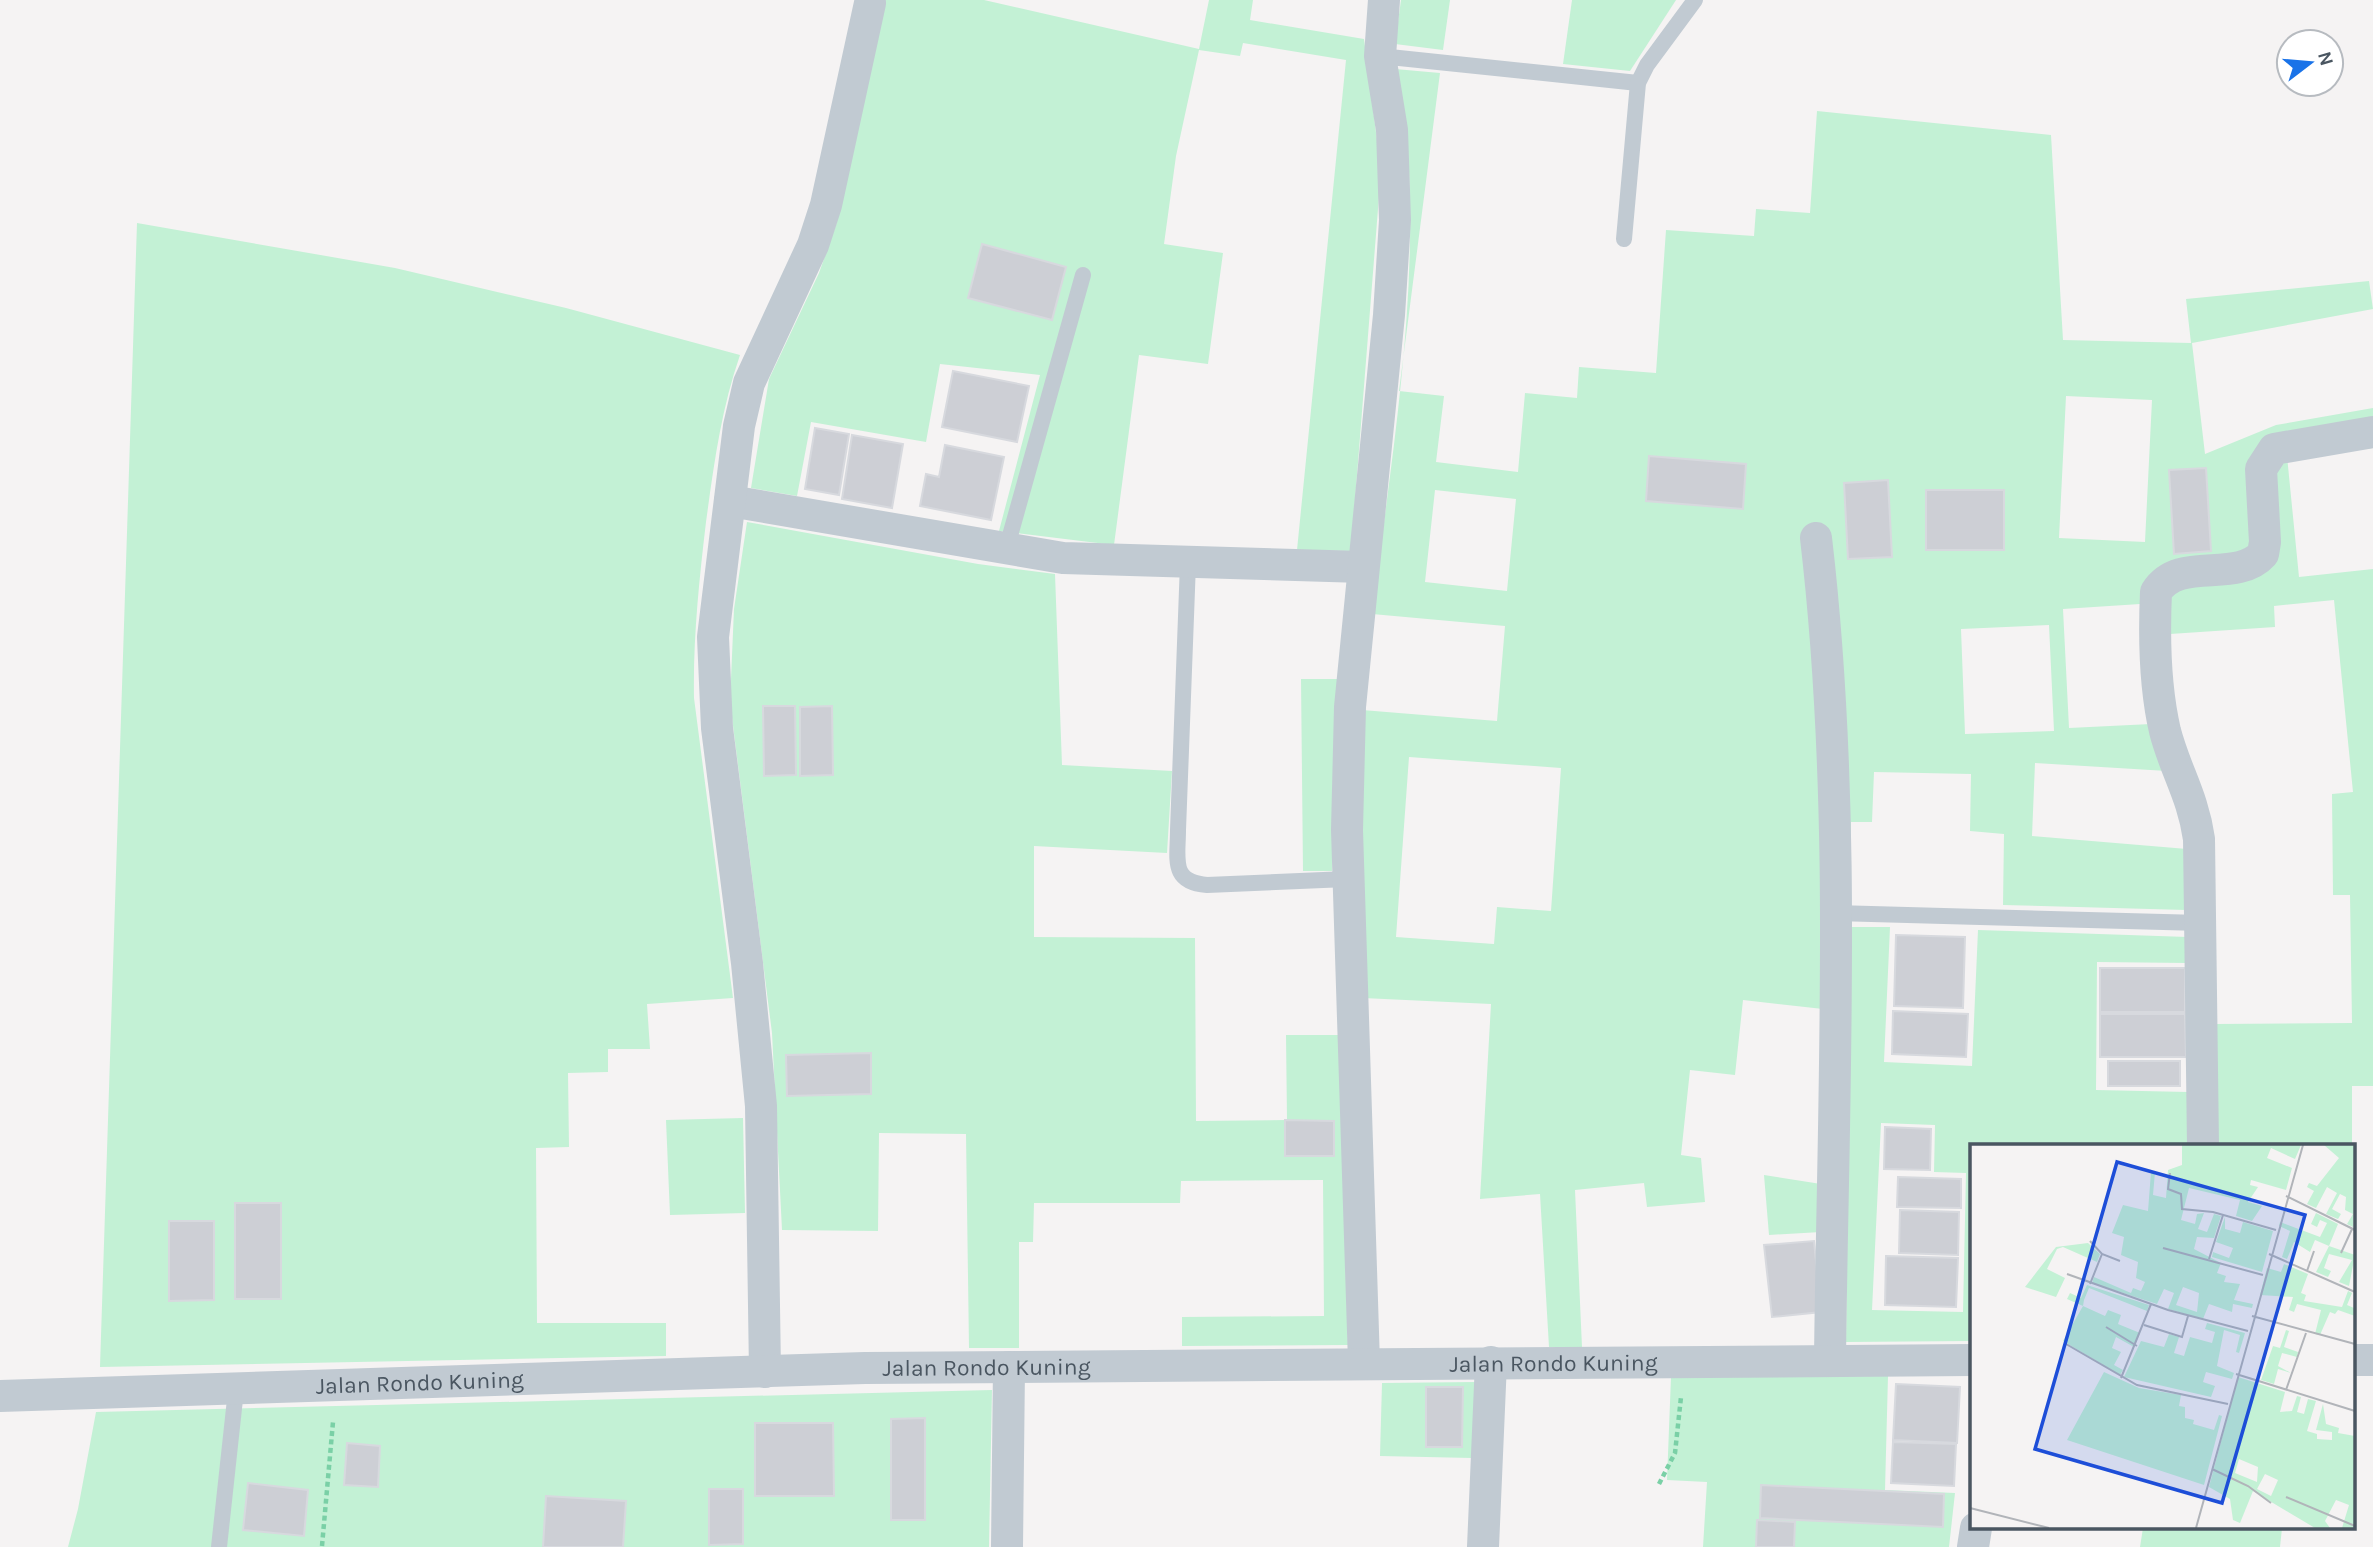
<svg xmlns="http://www.w3.org/2000/svg" width="2373" height="1547" font-family="Karla,sans-serif">
	<style>
		.green { fill: #c3f1d5; fill-rule: evenodd }
		.building { fill: #cdcfd5; stroke: #d7d9de; stroke-width: 2 }
		.lines { fill: none; stroke-linecap: round; stroke-linejoin: round }
		.path { stroke: #7ad0a6; stroke-width: 4.5; stroke-dasharray: 5 3.5; stroke-linecap: butt }
		.lane { stroke: #c1cad2; stroke-width: 16 }
		.street { stroke: #c1cad2; stroke-width: 32 }
		.labels { text-anchor: middle; dominant-baseline: central; stroke-width: 5; stroke-linejoin: round; paint-order: stroke }
		.street-label { font-size: 23px; fill: #4a5661; stroke: #fff }
		.inset-road { fill: none; stroke: #b1b4b9; stroke-width: 2 }
		.view { fill: #1d4ed8; fill-opacity: 0.15; stroke: #1d4ed8; stroke-width: 3.5 }
		.inset-edge { fill: none; stroke: #4a5661; stroke-width: 3.5 }
	</style>
	<rect width="100%" height="100%" fill="#f5f3f3"/>
	<g class="green">
		<path d="M883,0H984L1199,49L1209,0H1253L1250,20L1364,39L1381,171L1351,551L1297,550L1346,60L1243,43L1240,56L1199,50L1176,156L1164,244L1223,253L1208,364L1139,355L1114,545L999,531L1040,375L940,364L926,442L811,422L797,496L751,488L769,379L819,273L836,225Z"/>
		<path d="M1401,0H1450L1443,50L1395,44Z"/>
		<path d="M1572,0H1676L1630,71L1563,64Z"/>
		<path d="M1395,69L1440,73L1399,391L1444,396L1436,462L1518,472L1525,393L1577,398L1579,367L1656,373L1666,230L1754,236L1756,209L1810,213L1817,111L2051,135L2063,340L2191,343L2186,299L2369,281L2373,309L2192,343L2205,454L2276,425L2373,408V448L2287,456L2299,577L2373,569V1086H2352V1146H2217L2215,1024L2352,1023L2350,895H2333L2332,794L2353,792L2334,600L2274,606L2275,627L2170,634L2171,602L2063,609L2069,728L2151,724L2167,771L2035,763L2032,836L2187,849L2186,910L2003,905L2004,834L1970,831L1971,774L1874,772L1872,822H1851L1850,902L1823,1009L1743,1000L1735,1075L1690,1070L1681,1155L1701,1158L1705,1202L1647,1207L1644,1183L1575,1190L1582,1347H1549L1540,1194L1480,1199L1491,1004L1363,998L1362,710L1497,721L1505,626L1372,614C1391,462 1418,306 1408,153C1406,125 1399,97 1395,69ZM2066,396L2152,400L2145,542L2059,538ZM1435,490L1516,499L1507,591L1425,582ZM2049,625L2054,731L1965,734L1961,629ZM1409,757L1561,768L1551,911L1497,907L1494,944L1396,937Z"/>
		<path d="M137,223L395,268L566,308L740,355C721,410 714,464 706,522C699,581 693,639 694,698L733,998L647,1004L650,1049H608V1072L568,1073L569,1147L536,1148L537,1323H666V1356L100,1367Z"/>
		<path d="M747,522L978,564L1055,574L1062,765L1172,771L1167,853L1034,846V937L1195,938L1196,1121L1287,1120L1286,1035H1339L1348,1345L1182,1346V1317L1324,1316L1323,1180L1181,1181L1180,1203H1034L1033,1242H1019V1348H969L966,1134L879,1133L878,1231L782,1230L772,1033L730,702L734,609Z"/>
		<path d="M1301,679H1338L1333,772L1332,871H1303Z"/>
		<path d="M1851,927H1890L1884,1062L1972,1066L1978,930L2188,937L2187,963L2097,962L2096,1090L2188,1092V1146H1972V1341L1846,1342ZM1881,1123L1935,1125L1934,1172L1966,1173L1963,1312L1872,1310Z"/>
		<path d="M743,1118L745,1213L670,1215L666,1120Z"/>
		<path d="M1764,1175L1821,1184V1232L1769,1235Z"/>
		<path d="M1888,1376L1885,1490L1955,1493L1949,1547H1703L1707,1482L1667,1480L1671,1377Z"/>
		<path d="M1476,1382L1472,1458L1380,1456L1382,1383Z"/>
		<path d="M992,1390L989,1547H68L78,1509L96,1412Z"/>
		<path d="M2143,1528H2282L2280,1547H2140Z"/>
	</g>
	<g class="building">
		<path d="M982,244L1066,267L1052,320L968,298Z"/>
		<path d="M953,371L1029,386L1017,442L942,427Z"/>
		<path d="M815,428L849,434L839,495L805,489Z"/>
		<path d="M852,435L903,444L892,508L842,499Z"/>
		<path d="M945,445L1004,457L991,520L920,506L926,474L939,477Z"/>
		<path d="M1649,456L1746,464L1743,509L1646,501Z"/>
		<path d="M2206,468L2211,551L2174,554L2169,470Z"/>
		<path d="M1888,480L1892,557L1848,559L1844,483Z"/>
		<rect x="1926" y="490" width="78" height="60"/>
		<path d="M763,706H795L796,775L764,776Z"/>
		<path d="M832,706L833,775L800,776V707Z"/>
		<path d="M1896,935L1965,937L1963,1008L1894,1006Z"/>
		<rect x="2100" y="968" width="85" height="44"/>
		<path d="M1893,1011L1968,1014L1966,1057L1892,1054Z"/>
		<path d="M2100,1014H2185L2186,1057H2100Z"/>
		<path d="M871,1053V1094L787,1096L786,1055Z"/>
		<rect x="2108" y="1061" width="72" height="25"/>
		<path d="M1285,1120L1334,1121V1156H1285Z"/>
		<path d="M1885,1127L1931,1129L1930,1170L1884,1169Z"/>
		<path d="M1898,1177L1961,1179V1208L1897,1207Z"/>
		<rect x="235" y="1203" width="46" height="96"/>
		<path d="M1900,1210L1959,1212L1958,1255L1899,1253Z"/>
		<path d="M169,1221H214V1300L169,1301Z"/>
		<path d="M1814,1241L1821,1312L1772,1317L1764,1245Z"/>
		<path d="M1886,1256L1958,1258L1956,1307L1885,1305Z"/>
		<path d="M1896,1384L1960,1387L1957,1443L1893,1440Z"/>
		<path d="M1426,1387H1463L1462,1447H1426Z"/>
		<path d="M925,1418V1520H891V1419Z"/>
		<path d="M755,1423H833L834,1496H755Z"/>
		<path d="M1893,1442L1956,1444L1954,1486L1891,1483Z"/>
		<path d="M347,1443L380,1446L378,1487L344,1485Z"/>
		<path d="M248,1483L308,1490L304,1536L243,1530Z"/>
		<path d="M1761,1485L1944,1494L1943,1527L1760,1518Z"/>
		<path d="M709,1489H743V1544L709,1545Z"/>
		<path d="M546,1496L626,1501L623,1547H543Z"/>
		<path d="M1757,1520L1795,1522L1794,1547H1756Z"/>
	</g>
	<g class="lines">
		<g class="path">
			<path d="M1659,1484L1675,1453L1681,1397"/>
			<path d="M322,1546L333,1422"/>
		</g>
		<g class="lane">
			<path d="M1380,56L1638,83"/>
			<path d="M1624,239L1638,83L1647,65L1695,0"/>
			<path d="M1006,550L1083,275"/>
			<path d="M1188,563L1178,830C1178,859 1170,882 1207,885L1347,879"/>
			<path d="M1835,913L2201,923"/>
			<path d="M219,1547L236,1390"/>
		</g>
		<g class="street">
			<path d="M730,501L1063,558L1363,567"/>
			<path d="M1816,538C1848,811 1833,1086 1830,1360"/>
			<path d="M2203,1146L2199,839C2193,796 2175,770 2165,731C2155,688 2154,636 2156,592C2179,555 2236,584 2263,554L2265,542L2261,469L2274,449L2373,432"/>
			<path d="M2354,1360H2373"/>
			<path d="M1364,1363L1347,830L1350,707L1389,315L1395,220L1392,130L1380,56L1384,0"/>
			<path d="M765,1372L761,1106L747,963L717,728L713,637L739,426L749,383L813,245L826,205L870,3"/>
			<path id="s1" d="M0,1396L865,1368L1972,1360"/>
			<path d="M1007,1547L1009,1367"/>
			<path d="M1483,1547L1491,1362"/>
			<path d="M1973,1547L1976,1528"/>
		</g>
	</g>
	<g class="labels">
		<g class="street-label">
			<text stroke="none"><textPath href="#s1" startOffset="1554">Jalan Rondo Kuning</textPath></text>
			<text stroke="none"><textPath href="#s1" startOffset="987">Jalan Rondo Kuning</textPath></text>
			<text stroke="none"><textPath href="#s1" startOffset="420">Jalan Rondo Kuning</textPath></text>
		</g>
	</g>
	<g transform="translate(1970 1144)">
		<rect width="385" height="385" fill="#f5f3f3"/>
		<path d="M212,1H331L325,15L301,4L297,14L322,24L316,46L281,36L280,41L288,43L278,58L292,62L282,77L266,72L270,56L219,44L211,76L225,80L227,70L234,69L228,85L237,88L244,70L251,72L244,94L227,93L224,105L251,119L247,129L256,132L254,138L270,140L264,156L283,160L282,164L263,160L262,168L239,160L233,175L198,165L204,149L194,145L187,160L122,139L124,133L161,149L163,144L171,147L175,138L166,134L168,118L151,111L154,93L142,89L153,61L178,67L181,28H185L183,51L196,54L198,26L212,21ZM213,143L229,149L227,168L206,161ZM354,1H385L383,83L377,80L383,70L375,66L376,53L370,50L362,65L371,70L368,75L356,70L367,49L357,43L346,64L337,60L344,47L337,43L339,39L347,42L369,14ZM346,69L368,80L359,102L385,111L379,142L369,138L382,116L359,110L354,124L361,127L358,133L346,128L359,102L345,96L340,108L324,98L317,115L312,113L320,87L309,82L310,78L350,93L357,79L350,76L347,83L341,80ZM255,73V85L270,89L273,78L303,87L292,128L242,113L243,108L259,114L263,104L246,98ZM118,99L130,110L127,118L93,103L87,105L77,125L95,134L86,153L55,143L86,103ZM314,120L338,130L331,149L336,151L334,157L372,163L378,147L382,149L377,161L384,164L385,172L368,166L365,170L360,168L350,191L345,190L351,166L327,160L324,168L319,166L323,153L290,151L297,124L311,128ZM117,141L179,161L177,167L119,144L114,156L113,162L135,172L138,166L151,171L148,180L170,189L164,203L146,193L142,204L151,208L144,221L153,226L150,231L93,197L113,162L97,155L100,149L111,154ZM237,179L275,189L269,209L266,208L270,191L254,186L247,222L264,229L262,235L236,228L233,238L245,242L241,253L154,233L171,197L194,203L199,190L209,193L204,209L214,212L220,193L242,199L245,188L235,185ZM316,186L319,187L314,203L328,208L327,213L312,209L308,222L321,229L308,225L304,240L291,236L303,202L310,204ZM134,228L169,244L211,251L209,262L215,263V274L224,276L223,280L244,286L249,271L252,272L234,341L97,296ZM268,233L315,248L310,268L322,267L327,252L331,253L327,268L334,270L338,255L346,257L337,287L347,290V295L362,296V288L346,286L353,260L356,280L369,284L368,289L385,292V384H372L379,361L366,356L355,377L360,384H345L283,347L270,379L263,376L260,355L239,343ZM269,315L288,323L287,338L265,329ZM295,330L308,336L301,352L287,345Z" fill="#c3f1d5" fill-rule="evenodd"/>
		<path class="inset-road" d="M200,29L198,45L211,50L212,65L243,68L306,86M316,52L385,86M120,97L132,110L150,117M193,104L293,131M371,109L382,85M299,110L385,148M239,115L253,71M337,127L344,107M97,130L198,166L278,187M120,140L132,110M282,172L385,200M174,181L212,193L218,172M136,183L167,202M96,200L167,241L258,260M266,230L385,267M151,234L181,160M316,246L336,189M242,325L278,342L301,359M316,353L385,382M0,364L79,384M226,384L333,1"/>
		<path class="view" d="M147,18L335,71L252,359L65,305Z"/>
		<rect width="385" height="385" class="inset-edge"/>
	</g>
	<g transform="translate(2310 63) rotate(74)"><circle r="33" fill="#ffffff" stroke="#b7bbc0" stroke-width="2"/>
	<path d="M0-5L12 26L0 18L-12 26Z" fill="#1a73e8"/>
	<text y="-10" font-size="19" font-weight="bold" text-anchor="middle" fill="#4a5661">N</text>
	</g>
</svg>
